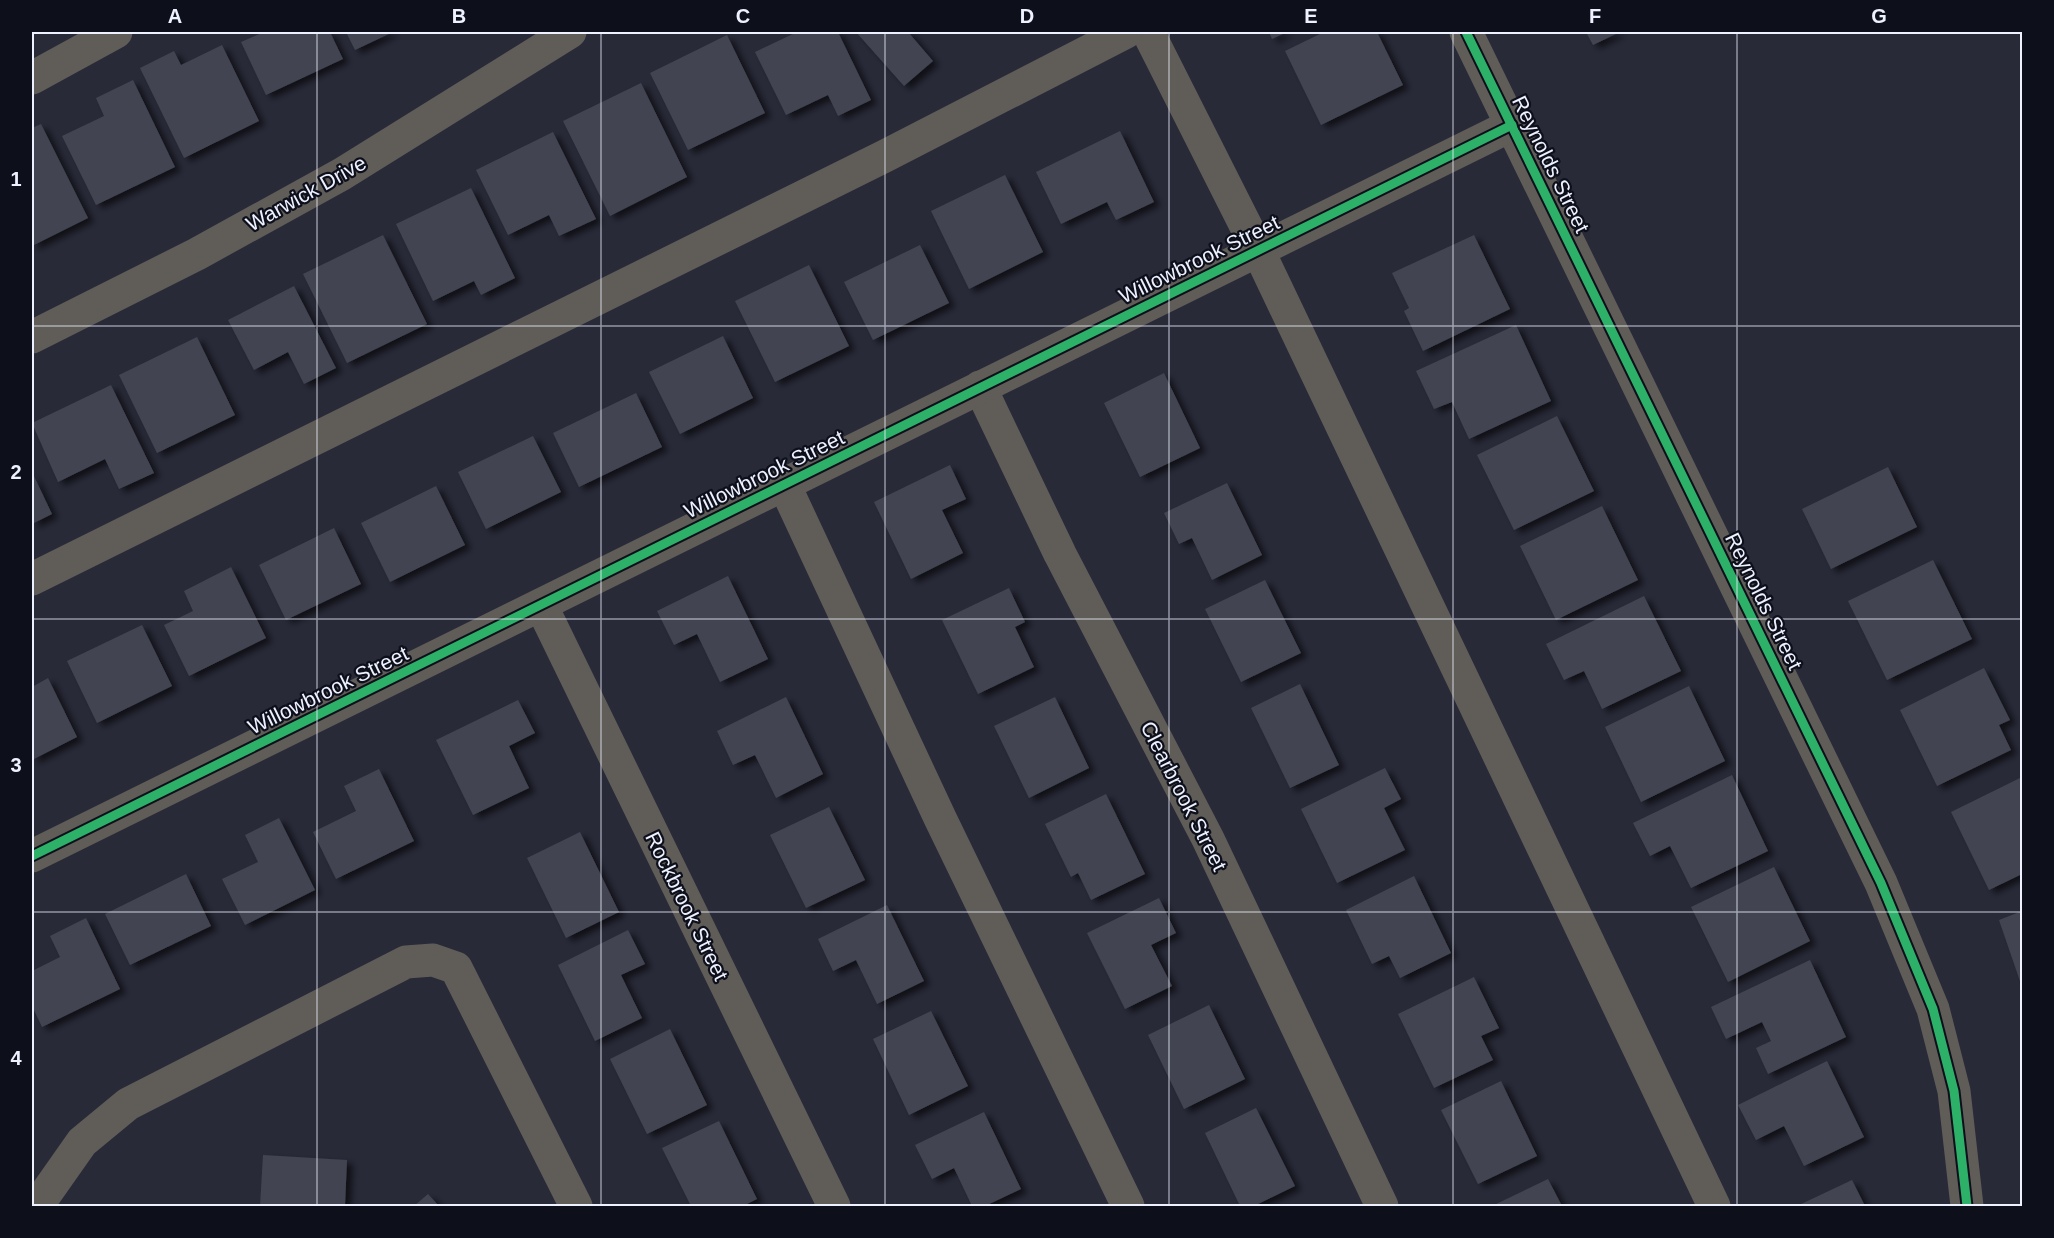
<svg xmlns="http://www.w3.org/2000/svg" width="2054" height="1238" font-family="Helvetica,sans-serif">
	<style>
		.building { fill: #424451; filter: url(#shadow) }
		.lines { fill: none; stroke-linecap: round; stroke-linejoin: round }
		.minor { stroke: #605c58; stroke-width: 33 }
		.cycleway-casing { stroke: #0d101b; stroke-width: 13 }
		.cycleway { stroke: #2db169; stroke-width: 9 }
		.grid { fill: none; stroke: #eef1ff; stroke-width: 1.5; stroke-opacity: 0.55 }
		.labels { text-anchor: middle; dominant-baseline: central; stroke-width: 4.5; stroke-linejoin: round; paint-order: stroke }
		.street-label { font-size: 21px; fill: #eef1ff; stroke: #0d101b }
		.neatline { fill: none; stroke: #eef1ff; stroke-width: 2 }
		.grid-label { font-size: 20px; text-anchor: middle; font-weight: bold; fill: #eef1ff }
	</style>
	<defs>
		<filter id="shadow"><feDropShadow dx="6" dy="4" stdDeviation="3" flood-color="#0009"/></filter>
	</defs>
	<rect width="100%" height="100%" fill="#282a38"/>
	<g class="building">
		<path d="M264,32H330L343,59L266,95L241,42Z"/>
		<path d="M346,32H393L355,50Z"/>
		<path d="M797,32H838L871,100L838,116L828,95L786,115L755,52Z"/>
		<path d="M856,32H910L909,33L933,61L904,86Z"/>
		<path d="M1269,32H1287L1272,39Z"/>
		<path d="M1324,32H1377L1403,85L1321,125L1285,51Z"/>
		<path d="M1586,32H1620L1593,45Z"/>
		<path d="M727,35L765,113L688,150L650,73Z"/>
		<path d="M222,45L259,121L184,158L140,68L174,51L181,65Z"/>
		<path d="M133,80L175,167L96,205L62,136L104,116L96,98Z"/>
		<path d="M641,83L687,177L610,216L563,121Z"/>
		<path d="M41,124L88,218L32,246V128Z"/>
		<path d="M1120,131L1154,202L1116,220L1107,202L1061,224L1036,172Z"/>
		<path d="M553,132L596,219L559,236L549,215L508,235L476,170Z"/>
		<path d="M1005,175L1043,252L969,289L931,211Z"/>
		<path d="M471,188L515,278L481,295L474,281L433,301L396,224Z"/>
		<path d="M383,235L427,324L347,363L303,274Z"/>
		<path d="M1474,235L1510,309L1423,351L1404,311L1409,308L1392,273Z"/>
		<path d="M920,245L949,303L873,340L844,282Z"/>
		<path d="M809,265L849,346L775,382L735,301Z"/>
		<path d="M294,286L336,368L304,384L288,352L254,370L228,320Z"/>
		<path d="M1516,325L1551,401L1469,439L1452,402L1434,409L1416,371Z"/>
		<path d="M723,336L753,398L680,434L649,372Z"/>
		<path d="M197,337L235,415L157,453L119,375Z"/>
		<path d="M1164,373L1200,448L1140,477L1104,403Z"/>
		<path d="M111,385L154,473L119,489L105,459L58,482L32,423Z"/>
		<path d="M636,393L662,447L579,487L553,433Z"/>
		<path d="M1557,416L1594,491L1514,530L1477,455Z"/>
		<path d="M533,436L561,492L486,529L458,472Z"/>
		<path d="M950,465L966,499L942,510L963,553L911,579L874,502Z"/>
		<path d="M1888,467L1917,527L1831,569L1802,509Z"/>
		<path d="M32,472L52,514L32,524Z"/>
		<path d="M1227,483L1262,555L1212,580L1192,538L1179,544L1164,513Z"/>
		<path d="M436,486L465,545L390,582L361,523Z"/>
		<path d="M1602,506L1638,580L1556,620L1520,546Z"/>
		<path d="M334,528L361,584L286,620L259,565Z"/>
		<path d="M1933,560L1972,639L1887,680L1848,601Z"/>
		<path d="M231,567L266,638L189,676L164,625L193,611L184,591Z"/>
		<path d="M728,576L768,659L720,682L697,634L674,645L657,611Z"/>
		<path d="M1265,580L1301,653L1241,682L1205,609Z"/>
		<path d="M1009,588L1025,622L1015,627L1034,667L978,694L942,620Z"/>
		<path d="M1644,596L1681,671L1602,709L1584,671L1564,680L1546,644Z"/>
		<path d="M142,625L172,686L97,723L67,661Z"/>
		<path d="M1984,668L2010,720L1999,725L2011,750L1937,786L1900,710Z"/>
		<path d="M48,678L77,737L32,760V687Z"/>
		<path d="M1300,684L1339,765L1290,788L1251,708Z"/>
		<path d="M1689,686L1725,761L1641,802L1605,727Z"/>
		<path d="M786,697L823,774L776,798L755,755L733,765L717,731Z"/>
		<path d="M1055,697L1089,768L1029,798L994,726Z"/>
		<path d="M518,700L535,733L509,746L529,788L473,815L436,740Z"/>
		<path d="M1385,768L1401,799L1384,808L1405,850L1337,883L1301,809Z"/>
		<path d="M379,769L414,841L336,879L313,832L356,811L344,786Z"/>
		<path d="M1732,775L1768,851L1691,888L1670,846L1650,856L1633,823Z"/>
		<path d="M2022,777V874L1989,890L1951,812Z"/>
		<path d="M1106,794L1145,874L1091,900L1078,873L1071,877L1045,824Z"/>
		<path d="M829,807L865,880L806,908L770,835Z"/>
		<path d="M279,818L315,890L245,925L222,879L258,862L245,835Z"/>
		<path d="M580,832L619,912L566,938L527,858Z"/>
		<path d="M1774,867L1810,941L1728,982L1691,907Z"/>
		<path d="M186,874L211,926L130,965L105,914Z"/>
		<path d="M1414,876L1451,953L1400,978L1389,956L1372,964L1346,910Z"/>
		<path d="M1159,898L1176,933L1151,945L1172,986L1125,1009L1087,933Z"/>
		<path d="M887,905L924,981L877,1004L856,960L833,971L818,939Z"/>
		<path d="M2022,911V987L1999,920Z"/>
		<path d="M86,918L120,989L42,1027L32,1006V971L60,957L50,936Z"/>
		<path d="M628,930L645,964L621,975L642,1018L595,1041L558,965Z"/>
		<path d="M1810,960L1846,1037L1768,1074L1756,1048L1771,1041L1762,1022L1726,1039L1711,1007Z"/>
		<path d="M1474,977L1499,1028L1481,1036L1493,1060L1434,1088L1398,1014Z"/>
		<path d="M1209,1005L1245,1079L1184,1109L1148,1035Z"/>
		<path d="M931,1011L968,1086L909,1115L873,1039Z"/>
		<path d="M670,1029L707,1105L647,1134L610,1059Z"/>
		<path d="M1827,1061L1864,1137L1804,1166L1784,1126L1756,1140L1738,1105Z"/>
		<path d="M1501,1081L1537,1156L1478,1184L1441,1110Z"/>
		<path d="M1256,1108L1295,1186L1254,1206H1240L1205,1133Z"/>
		<path d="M984,1112L1021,1189L985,1206H972L954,1168L932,1179L915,1145Z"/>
		<path d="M719,1121L757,1199L743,1206H691L662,1148Z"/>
		<path d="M263,1155L347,1160L345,1206H260Z"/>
		<path d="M1548,1179L1562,1206H1492Z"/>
		<path d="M1852,1180L1865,1206H1797Z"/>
		<path d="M428,1194L439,1206H414Z"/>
	</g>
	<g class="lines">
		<g class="minor">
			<path d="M1148,32L1258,250L1714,1206"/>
			<path d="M1466,32L1881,883L1933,1009L1954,1091L1967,1206"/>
			<path d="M32,78L116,32"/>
			<path d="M32,337L197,254L342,174L570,32"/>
			<path d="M980,387L1060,554L1208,839L1382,1206"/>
			<path d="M784,484L940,818L1128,1206"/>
			<path d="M32,579L885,156L1126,32"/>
			<path d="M541,605L834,1206"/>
			<path d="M32,856L1512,125"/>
			<path d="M37,1206L82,1142L128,1104L406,962L433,960L456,968L576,1206"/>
		</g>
		<g class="cycleway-casing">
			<g id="cycleway">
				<path d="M1466,32L1881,883L1933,1009L1954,1091L1967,1206"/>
				<path d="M32,856L1512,125"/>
			</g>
		</g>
		<use href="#cycleway" class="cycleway"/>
	</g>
	<path class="grid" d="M317,32V1206M601,32V1206M885,32V1206M1169,32V1206M1453,32V1206M1737,32V1206M32,326H2022M32,619H2022M32,912H2022"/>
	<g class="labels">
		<g class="street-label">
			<text transform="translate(1551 164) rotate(64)">Reynolds Street</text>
			<text transform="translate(306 193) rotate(-29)">Warwick Drive</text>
			<text transform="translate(1199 259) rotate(-26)">Willowbrook Street</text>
			<text transform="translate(764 474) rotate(-26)">Willowbrook Street</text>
			<text transform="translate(1764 601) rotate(64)">Reynolds Street</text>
			<text transform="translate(328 690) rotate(-26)">Willowbrook Street</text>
			<text transform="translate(1184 796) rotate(63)">Clearbrook Street</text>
			<text transform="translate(687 906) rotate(64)">Rockbrook Street</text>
		</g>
	</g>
	<rect width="2054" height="1238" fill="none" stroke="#0d101b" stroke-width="66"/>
	<rect x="33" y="33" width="1988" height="1172" class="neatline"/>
	<g class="grid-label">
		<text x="175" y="23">A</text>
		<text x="459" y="23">B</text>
		<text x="743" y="23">C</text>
		<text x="1027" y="23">D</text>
		<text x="1311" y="23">E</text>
		<text x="1595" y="23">F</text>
		<text x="1879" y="23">G</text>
		<text x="16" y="186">1</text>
		<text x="16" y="479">2</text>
		<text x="16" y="772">3</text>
		<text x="16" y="1065">4</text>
	</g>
</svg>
